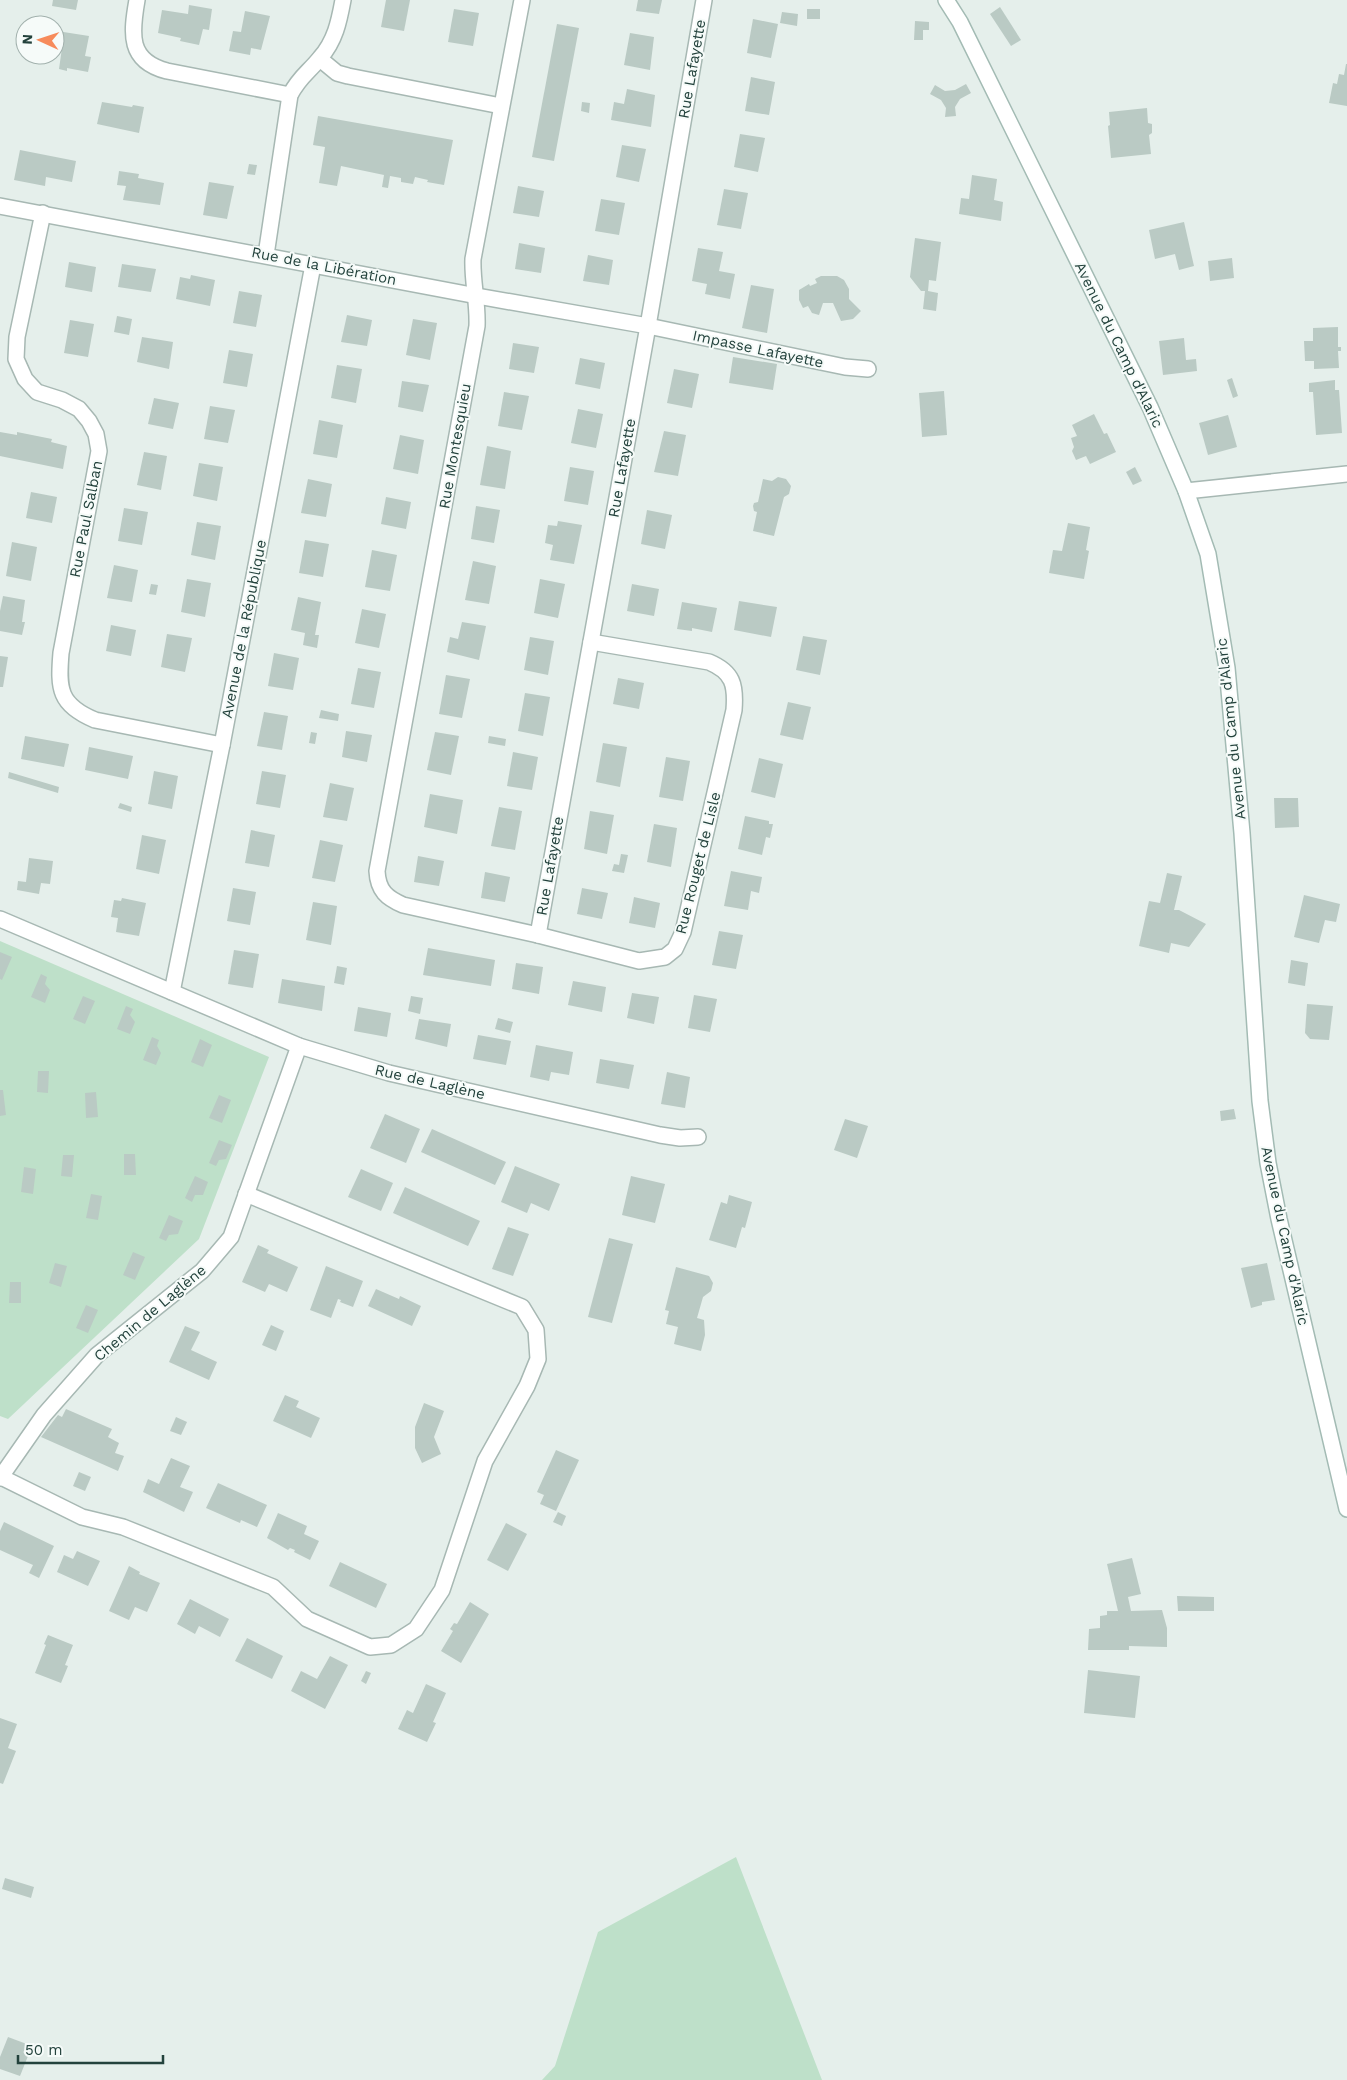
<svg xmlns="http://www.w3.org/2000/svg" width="1347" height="2080" font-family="'Work Sans',sans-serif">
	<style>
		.green { fill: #bee0c9 }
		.building { fill: #bacac4 }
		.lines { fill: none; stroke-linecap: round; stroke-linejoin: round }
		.street-casing { stroke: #a7b8b3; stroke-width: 18 }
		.secondary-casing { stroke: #a3bbb4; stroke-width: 18 }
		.street { stroke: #fff; stroke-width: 15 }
		.secondary { stroke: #fff; stroke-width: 15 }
		.labels { text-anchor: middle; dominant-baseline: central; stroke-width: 4; stroke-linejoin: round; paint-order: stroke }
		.street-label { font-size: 15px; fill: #23423c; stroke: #f6fbf9 }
	</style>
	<rect width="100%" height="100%" fill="#e5efeb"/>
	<g class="green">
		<path d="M0,941L269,1057L199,1239L8,1419L0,1416Z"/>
		<path d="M736,1857L822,2080H542L555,2066L598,1932Z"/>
	</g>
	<g class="building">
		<path d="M53,0H78L76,10L52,6Z"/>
		<path d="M386,0H410L404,31L381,27Z"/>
		<path d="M638,0H662L659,14L636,11Z"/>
		<path d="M189,5L212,9L209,30L203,29L199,45L180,41L181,38L158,33L162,10L188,14Z"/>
		<path d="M1000,7L1021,40L1011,46L990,14Z"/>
		<path d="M454,9L479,13L473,46L448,42Z"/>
		<rect x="807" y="9" width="13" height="10"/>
		<path d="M245,11L270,16L261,50L251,48L250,55L229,51L233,31L241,32Z"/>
		<path d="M782,12L798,14L797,26L780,23Z"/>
		<path d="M753,19L778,24L771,58L747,53Z"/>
		<path d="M915,21L929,22V30H923V40H914Z"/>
		<path d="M557,24L579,28L554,161L532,157Z"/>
		<path d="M57,31L89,36L85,56L91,57L88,72L67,68V71L59,69L62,48L55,47Z"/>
		<path d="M630,33L654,37L650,70L624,65Z"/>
		<path d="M1346,64H1347V106L1329,103L1333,83L1337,84L1339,74L1344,75Z"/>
		<path d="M751,77L775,82L769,115L745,111Z"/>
		<path d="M966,84L971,93L960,99L955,107L956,116L945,117L946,108L941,100L930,94L935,85L945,91L955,90Z"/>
		<path d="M627,89L655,95L651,127L611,120L614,102L624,104Z"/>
		<path d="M102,102L132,107L133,105L144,107L139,133L97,124Z"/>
		<path d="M582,102L590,103L589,113L581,111Z"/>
		<path d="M1147,108L1148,123L1152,124V133L1149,135L1151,154L1111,158L1108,126L1110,125L1109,112Z"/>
		<path d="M318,116L453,140L444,185L427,182L428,180L415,177L413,184L401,182V178L390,176L388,188L382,187L384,175L341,166L337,186L319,183L325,147L313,145Z"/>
		<path d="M740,134L765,138L758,172L734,167Z"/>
		<path d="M622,145L646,149L639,182L616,177Z"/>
		<path d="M20,150L76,161L72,182L46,177L45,186L14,180Z"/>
		<path d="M249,164L257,165L255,175L247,174Z"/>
		<path d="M119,171L139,174L138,178L164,183L160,205L123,200L126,186L117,185Z"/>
		<path d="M972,175L997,179L994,200L1003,202L1001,221L959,214L961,198L969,199Z"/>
		<path d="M209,182L234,186L227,219L203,215Z"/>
		<path d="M518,186L544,191L539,217L513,213Z"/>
		<path d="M724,189L748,193L741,229L717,225Z"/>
		<path d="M601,199L625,203L619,235L595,231Z"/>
		<path d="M1184,222L1194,266L1179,270L1175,254L1155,259L1149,230Z"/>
		<path d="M915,238L941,242L936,281L929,280L928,291L938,293L936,311L923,309L925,291H921L910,277Z"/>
		<path d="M519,243L545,248L541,273L515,269Z"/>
		<path d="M698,248L723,252L719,271L735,274L730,299L705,294L707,284L692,281Z"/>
		<path d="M588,255L613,260L609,285L583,281Z"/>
		<path d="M1232,258L1234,278L1210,281L1208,261Z"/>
		<path d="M69,262L96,267L92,292L65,287Z"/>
		<path d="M122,264L156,269L151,292L118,287Z"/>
		<path d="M191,275L215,280L210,306L176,299L180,277L190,279Z"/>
		<path d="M821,276H837L844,280L849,289V299L861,311L853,319L841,321L833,303H823L819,315L812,313L808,306L803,308L799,300V290L809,284L810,286L817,283L815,279Z"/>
		<path d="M751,285L774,289L767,333L742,328Z"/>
		<path d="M239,291L262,295L256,327L233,323Z"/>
		<path d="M347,315L372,320L367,346L341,342Z"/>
		<path d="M117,316L132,319L129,335L114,332Z"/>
		<path d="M413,319L437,323L430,360L406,355Z"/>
		<path d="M70,320L94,324L88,357L64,353Z"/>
		<path d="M1338,327V347H1341V351H1338L1339,368L1314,369V361H1305L1304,341H1313V328Z"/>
		<path d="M142,337L173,342L169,369L137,362Z"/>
		<path d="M1184,338L1186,360L1196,359L1197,371L1163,375L1159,341Z"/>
		<path d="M513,343L539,347L534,373L509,369Z"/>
		<path d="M229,350L253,354L247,387L223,383Z"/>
		<path d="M733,357L777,364L773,390L729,383Z"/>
		<path d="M580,358L605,363L600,389L575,384Z"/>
		<path d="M337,365L362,369L356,403L331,398Z"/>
		<path d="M674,369L699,374L692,408L667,403Z"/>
		<path d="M1232,378L1238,396L1233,398L1227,380Z"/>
		<path d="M1335,380V390H1339L1342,433L1316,435L1313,392H1309V383Z"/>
		<path d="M402,381L429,385L423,412L398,407Z"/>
		<path d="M944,391L947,435L922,437L919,393Z"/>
		<path d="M504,392L529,396L522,430L498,426Z"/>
		<path d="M154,398L179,403L173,429L148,424Z"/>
		<path d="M210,406L235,410L228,443L204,439Z"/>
		<path d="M578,409L603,414L596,448L571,443Z"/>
		<path d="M1094,414L1104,434L1107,433L1116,452L1090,464L1086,456L1076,460L1072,451L1074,447L1071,438L1077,436L1072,425Z"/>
		<path d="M1228,415L1237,447L1208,455L1199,423Z"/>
		<path d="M319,420L343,425L337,458L313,454Z"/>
		<path d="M664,431L686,435L678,476L654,472Z"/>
		<path d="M0,432L17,435V432L52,439L51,442L67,446L63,469L0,456Z"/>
		<path d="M400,435L424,440L418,474L393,469Z"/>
		<path d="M487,446L511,451L505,489L480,485Z"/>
		<path d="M144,452L167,456L161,490L137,485Z"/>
		<path d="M199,463L223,467L217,501L193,496Z"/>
		<path d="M570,467L594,471L588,505L564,501Z"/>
		<path d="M1135,467L1142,481L1133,485L1126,472Z"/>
		<path d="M778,477L786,479L791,486L789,494L784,497L774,536L753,531L757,512L754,511L753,506L754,503L758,502L763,479L772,481Z"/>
		<path d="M308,479L332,484L326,517L301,513Z"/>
		<path d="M31,492L57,497L52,523L26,518Z"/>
		<path d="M386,497L411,502L406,529L381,524Z"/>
		<path d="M476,506L500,510L494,543L471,539Z"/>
		<path d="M124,508L148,512L142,545L118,541Z"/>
		<path d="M647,510L672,515L665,549L641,544Z"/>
		<path d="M558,521L582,525L574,564L550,560L553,545L545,543L548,525L557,526Z"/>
		<path d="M197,522L221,526L215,560L191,555Z"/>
		<path d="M1068,523L1090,527L1086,550L1089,551L1084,579L1049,573L1053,550L1062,551Z"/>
		<path d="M305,540L329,544L323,577L299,573Z"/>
		<path d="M12,542L37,547L31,581L6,576Z"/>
		<path d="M372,550L397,555L390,591L365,587Z"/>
		<path d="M473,561L496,566L489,604L465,600Z"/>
		<path d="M114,565L138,570L132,602L107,598Z"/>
		<path d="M187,579L211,583L205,617L181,612Z"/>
		<path d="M540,579L565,584L558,618L534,613Z"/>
		<path d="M151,584L158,585L156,595L149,594Z"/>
		<path d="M632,584L659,589L654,616L627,611Z"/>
		<path d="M3,596L25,600L22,622H25L22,635L0,631V611Z"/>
		<path d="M298,597L321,602L315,635H319L317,648L303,645L305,633L291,630Z"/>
		<path d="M739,601L777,607L771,637L734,630Z"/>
		<path d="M682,602L717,608L712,632L692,628V631L677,629Z"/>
		<path d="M362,609L386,614L379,648L355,643Z"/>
		<path d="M462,622L486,626L479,660L447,652L450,637L458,639Z"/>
		<path d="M111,625L136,630L131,656L106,651Z"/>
		<path d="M167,634L192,638L185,672L161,667Z"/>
		<path d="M803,636L827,640L820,675L796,670Z"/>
		<path d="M530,637L554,641L548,675L524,670Z"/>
		<path d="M274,653L299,658L293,690L268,686Z"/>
		<path d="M0,656L8,657L3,687H0Z"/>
		<path d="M358,668L381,672L374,708L351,704Z"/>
		<path d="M446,675L470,679L462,718L439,714Z"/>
		<path d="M618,678L644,683L639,709L613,704Z"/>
		<path d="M525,693L550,697L543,736L518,731Z"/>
		<path d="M788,702L811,707L803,740L780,735Z"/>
		<path d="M321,710L339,714L338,721L319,718Z"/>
		<path d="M264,712L288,716L282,750L257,746Z"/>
		<path d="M346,731L372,735L367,762L342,757Z"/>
		<path d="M311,732L317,733L315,744L309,743Z"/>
		<path d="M435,732L459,736L451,775L427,770Z"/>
		<path d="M25,736L69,744L64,767L21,759Z"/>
		<path d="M489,736L506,739L505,746L488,743Z"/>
		<path d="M603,743L627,747L620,787L596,782Z"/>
		<path d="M89,747L133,756L128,779L85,770Z"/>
		<path d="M513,752L538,757L532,790L507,786Z"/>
		<path d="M666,757L690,761L683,801L659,797Z"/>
		<path d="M759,758L783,764L775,798L751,792Z"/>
		<path d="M154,771L178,776L172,809L148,804Z"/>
		<path d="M262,771L286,775L280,808L256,804Z"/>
		<path d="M9,772L59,787L58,793L8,778Z"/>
		<path d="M330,783L354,788L347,821L323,817Z"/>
		<path d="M430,794L463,800L457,834L424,827Z"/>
		<path d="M1274,798H1298L1299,827L1275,828Z"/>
		<path d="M120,803L132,807L131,812L118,808Z"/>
		<path d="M499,807L522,811L515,850L491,846Z"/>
		<path d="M590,811L614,815L607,854L584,849Z"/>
		<path d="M745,816L769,821V824H773L770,838L766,837L762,855L738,849Z"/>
		<path d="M654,824L677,828L671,867L647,862Z"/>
		<path d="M251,830L275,835L269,867L245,863Z"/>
		<path d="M142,835L166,840L159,874L136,869Z"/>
		<path d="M320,840L343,845L335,882L312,878Z"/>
		<path d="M621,854L628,855L624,873L612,871L614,864L619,865Z"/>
		<path d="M418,856L444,861L439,886L414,882Z"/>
		<path d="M29,858L53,861L50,884L41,883L39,894L17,890L18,881L26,882Z"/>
		<path d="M731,871L762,877L759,893L751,891L748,910L724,906Z"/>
		<path d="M485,872L510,877L505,902L481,898Z"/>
		<path d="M1167,873L1182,876L1174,910H1179L1206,924L1189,947L1171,943L1169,953L1139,946L1149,901L1160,903Z"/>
		<path d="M233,888L256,892L250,925L227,921Z"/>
		<path d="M582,888L608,893L602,919L577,914Z"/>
		<path d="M1304,895L1340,904L1336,922L1325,920L1319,943L1294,937Z"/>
		<path d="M634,897L660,903L655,928L629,923Z"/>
		<path d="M122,898L146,903L139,936L116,932L118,918L111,917L114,900L121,901Z"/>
		<path d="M313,902L337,906L331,945L306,940Z"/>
		<path d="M719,931L743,935L736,969L712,965Z"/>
		<path d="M428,948L495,960L491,986L423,975Z"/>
		<path d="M234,950L259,954L253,988L228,984Z"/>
		<path d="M0,952L12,957L2,980L0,979Z"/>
		<path d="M1291,960L1308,963L1305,986L1288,983Z"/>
		<path d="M516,963L543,967L539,994L512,989Z"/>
		<path d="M337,966L347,968L344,985L334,983Z"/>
		<path d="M41,974L47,977L45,984L50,990L45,1003L31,997Z"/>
		<path d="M282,979L325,986L322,1011L278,1003Z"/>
		<path d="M573,981L606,987L602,1012L568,1005Z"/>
		<path d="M632,993L659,997L654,1024L627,1018Z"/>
		<path d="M694,995L717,999L710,1032L688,1028Z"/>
		<path d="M83,996L95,1001L85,1024L73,1019Z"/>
		<path d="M411,996L423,998L420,1014L408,1011Z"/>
		<path d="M1307,1004L1333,1006L1329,1040L1310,1039L1305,1033Z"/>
		<path d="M126,1006L133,1009L130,1015L135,1022L130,1034L117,1029Z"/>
		<path d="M358,1007L391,1013L387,1037L354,1031Z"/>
		<path d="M498,1018L513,1022L510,1033L495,1029Z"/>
		<path d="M419,1019L451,1024L447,1047L415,1039Z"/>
		<path d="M478,1035L511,1041L506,1065L473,1059Z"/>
		<path d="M152,1037L159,1040L157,1046L161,1053L156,1065L143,1060Z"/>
		<path d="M200,1039L212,1045L203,1067L191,1062Z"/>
		<path d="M536,1045L573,1052L569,1075L551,1072L549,1081L530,1077Z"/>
		<path d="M600,1059L634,1065L629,1089L596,1083Z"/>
		<path d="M38,1071H49L48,1093L37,1092Z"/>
		<path d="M667,1072L690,1077L685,1108L661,1104Z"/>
		<path d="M0,1090H3L6,1115L0,1116Z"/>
		<path d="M96,1092L98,1117L86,1118L85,1093Z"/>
		<path d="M219,1095L231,1100L222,1123L209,1118Z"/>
		<path d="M1234,1109L1236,1119L1221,1121L1220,1111Z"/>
		<path d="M385,1114L420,1129L406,1163L370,1148Z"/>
		<path d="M845,1119L868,1126L857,1158L834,1150Z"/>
		<path d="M432,1129L506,1162L495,1185L421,1152Z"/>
		<path d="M219,1140L232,1145L226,1159L219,1160L216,1166L209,1163Z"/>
		<path d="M124,1154H135L136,1175H124Z"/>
		<path d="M63,1155H74L72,1177L61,1176Z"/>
		<path d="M515,1166L560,1184L549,1211L531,1203L527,1213L501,1202Z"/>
		<path d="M24,1167L36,1169L33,1194L21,1192Z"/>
		<path d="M361,1169L393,1183L381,1211L348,1197Z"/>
		<path d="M195,1176L208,1182L203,1195H195L192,1202L185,1198Z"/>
		<path d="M631,1176L665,1184L655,1223L622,1215Z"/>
		<path d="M405,1187L480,1221L468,1246L393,1213Z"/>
		<path d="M91,1194L102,1196L98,1220L86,1218Z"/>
		<path d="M729,1195L752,1202L745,1228L742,1227L736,1248L709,1240L721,1202L727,1204Z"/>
		<path d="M169,1215L183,1221L178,1234L169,1235L166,1241L159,1238Z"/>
		<path d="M508,1227L529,1234L513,1276L492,1269Z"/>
		<path d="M609,1238L633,1244L612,1323L588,1317Z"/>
		<path d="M258,1245L269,1250L267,1253L298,1267L287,1292L269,1284L265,1292L242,1282Z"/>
		<path d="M133,1252L145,1257L135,1280L123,1275Z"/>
		<path d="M55,1263L67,1266L61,1287L49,1283Z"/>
		<path d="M1267,1263L1275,1300L1262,1302V1305L1251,1308L1241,1268Z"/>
		<path d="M326,1266L363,1281L353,1307L340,1302L341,1300L338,1299L331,1318L310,1310Z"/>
		<path d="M676,1267L709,1276L713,1283L711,1291L703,1297L697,1318L704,1320L705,1335L701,1351L674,1344L678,1327L666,1324L669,1311L665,1310Z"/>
		<path d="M10,1282H21V1303H9Z"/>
		<path d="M376,1289L399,1299L400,1296L421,1306L412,1326L368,1306Z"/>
		<path d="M86,1305L98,1310L88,1333L76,1328Z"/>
		<path d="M271,1325L284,1331L276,1351L262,1345Z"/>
		<path d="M185,1326L200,1332L191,1350L217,1362L209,1380L169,1362Z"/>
		<path d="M285,1395L299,1401L296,1407L320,1418L311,1438L273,1421Z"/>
		<path d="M424,1403L444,1411L434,1437L441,1454L422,1463L415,1448V1427Z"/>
		<path d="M66,1409L112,1429L108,1437L119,1443L115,1453L124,1456L118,1471L41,1437L58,1415L62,1417Z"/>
		<path d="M176,1417L187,1422L181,1435L170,1431Z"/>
		<path d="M556,1450L579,1460L556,1511L540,1504L544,1495L537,1492Z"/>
		<path d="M171,1458L190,1466L180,1487L193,1492L184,1512L143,1492L148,1479L159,1484Z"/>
		<path d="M79,1472L91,1477L85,1491L73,1486Z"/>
		<path d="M218,1483L267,1505L257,1527L241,1520L240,1523L206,1508Z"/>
		<path d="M558,1512L566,1516L562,1526L553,1522Z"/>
		<path d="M278,1513L307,1526L304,1534L319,1541L310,1560L294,1552L295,1550L290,1548L288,1550L267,1538Z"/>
		<path d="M4,1522L54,1546L39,1578L29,1573L33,1565L0,1550V1531Z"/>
		<path d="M506,1523L527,1534L508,1571L487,1560Z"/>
		<path d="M77,1551L100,1561L88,1586L57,1572L64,1555L73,1559Z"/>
		<path d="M1132,1558L1141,1594L1128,1597L1131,1611L1162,1610L1167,1628V1647L1129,1646V1650H1088L1089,1629L1100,1628V1616L1107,1615V1611H1118L1107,1564Z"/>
		<path d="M340,1562L387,1584L376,1608L329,1586Z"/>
		<path d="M129,1566L140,1572L139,1574L160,1583L147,1612L135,1607L129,1620L109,1611Z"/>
		<path d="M1177,1596L1214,1597V1611H1178Z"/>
		<path d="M190,1599L229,1619L220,1637L199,1626L195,1634L177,1624Z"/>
		<path d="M470,1602L489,1614L461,1663L441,1651L453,1631L450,1629L454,1623L457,1624Z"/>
		<path d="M48,1635L73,1645L65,1665L68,1666L61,1683L35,1673L46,1645L44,1644Z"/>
		<path d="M247,1638L283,1656L272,1679L235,1661Z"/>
		<path d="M330,1656L348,1665L325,1709L291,1691L301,1671L317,1679Z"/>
		<path d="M1088,1670L1140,1676L1135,1718L1084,1713Z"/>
		<path d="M366,1671L371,1673L366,1684L361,1681Z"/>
		<path d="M426,1684L446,1693L433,1722L436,1723L427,1742L398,1729L407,1710L413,1713Z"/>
		<path d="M0,1718L17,1724L8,1748L16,1751L3,1784L0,1783Z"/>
		<path d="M5,1878L34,1887L31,1898L2,1889Z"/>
		<path d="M8,2037L32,2046L20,2076L0,2069V2057Z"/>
	</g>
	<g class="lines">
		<g class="street-casing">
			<g id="street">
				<path d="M137,0C131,34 128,61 167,71L290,95"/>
				<path d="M522,0L473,259C472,281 478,302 477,326L377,871C378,891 387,898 403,905L538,935L639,961L665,957L675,949L683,932L734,710C736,685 733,672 709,662L591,642"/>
				<path d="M320,59L337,73L348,76L501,106"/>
				<path d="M0,206L477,296L648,326L845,367L868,369"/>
				<path d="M43,213L17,337L16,359L25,379L37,392L62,400L79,409L89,421L96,434L99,451L61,653C58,689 59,705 95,720L222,745"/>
				<path d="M266,255L290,95C300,76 308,73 320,58C335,41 339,22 343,0"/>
				<path d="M1186,491L1347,474"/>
				<path d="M0,919L299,1046L389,1073L660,1135L680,1138L698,1137"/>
				<path d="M538,935L648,326L704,0"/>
				<path d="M172,992L222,745L313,265"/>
				<path d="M1,1477L82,1517L123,1527L273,1587L307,1619L370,1647L391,1645L416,1629L442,1590L485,1461L527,1386L538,1359L536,1330L522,1307L246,1194"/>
				<path d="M0,1478L44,1415L97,1355L202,1271L231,1237L299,1046"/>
			</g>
		</g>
		<g class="secondary-casing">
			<path id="secondary" d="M946,0L960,22L1150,407L1186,491L1208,554L1227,668L1242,833L1260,1101L1268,1163L1279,1219L1347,1509"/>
		</g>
		<use href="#street" class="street"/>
		<use href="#secondary" class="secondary"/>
	</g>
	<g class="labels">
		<g class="street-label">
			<text transform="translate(692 69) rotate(-80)">Rue Lafayette</text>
			<text transform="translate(324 266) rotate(11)">Rue de la Libération</text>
			<text transform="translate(1119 345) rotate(64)">Avenue du Camp d'Alaric</text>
			<text transform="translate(758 349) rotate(12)">Impasse Lafayette</text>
			<text transform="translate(455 446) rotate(-80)">Rue Montesquieu</text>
			<text transform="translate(622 468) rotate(-80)">Rue Lafayette</text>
			<text transform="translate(86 519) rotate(-79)">Rue Paul Salban</text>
			<text transform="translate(244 629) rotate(-79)">Avenue de la République</text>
			<text transform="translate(1231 729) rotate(-96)">Avenue du Camp d'Alaric</text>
			<text transform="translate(698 863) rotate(-76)">Rue Rouget de Lisle</text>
			<text transform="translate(550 866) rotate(-80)">Rue Lafayette</text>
			<text transform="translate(430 1082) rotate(13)">Rue de Laglène</text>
			<text transform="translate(1285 1236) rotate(78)">Avenue du Camp d'Alaric</text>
			<text transform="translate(150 1313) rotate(-40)">Chemin de Laglène</text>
		</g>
	</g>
	<g transform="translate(40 40) rotate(273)"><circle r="24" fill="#f6fbf9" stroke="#a2b1ad"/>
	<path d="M0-4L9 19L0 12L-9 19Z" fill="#f78b5b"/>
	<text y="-8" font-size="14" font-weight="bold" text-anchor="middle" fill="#23423c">N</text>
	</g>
	<path d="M18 2055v8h145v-8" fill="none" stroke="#23423c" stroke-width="2.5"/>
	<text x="25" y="2055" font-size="15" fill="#23423c" stroke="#f6fbf9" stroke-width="4" paint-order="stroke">50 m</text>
</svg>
